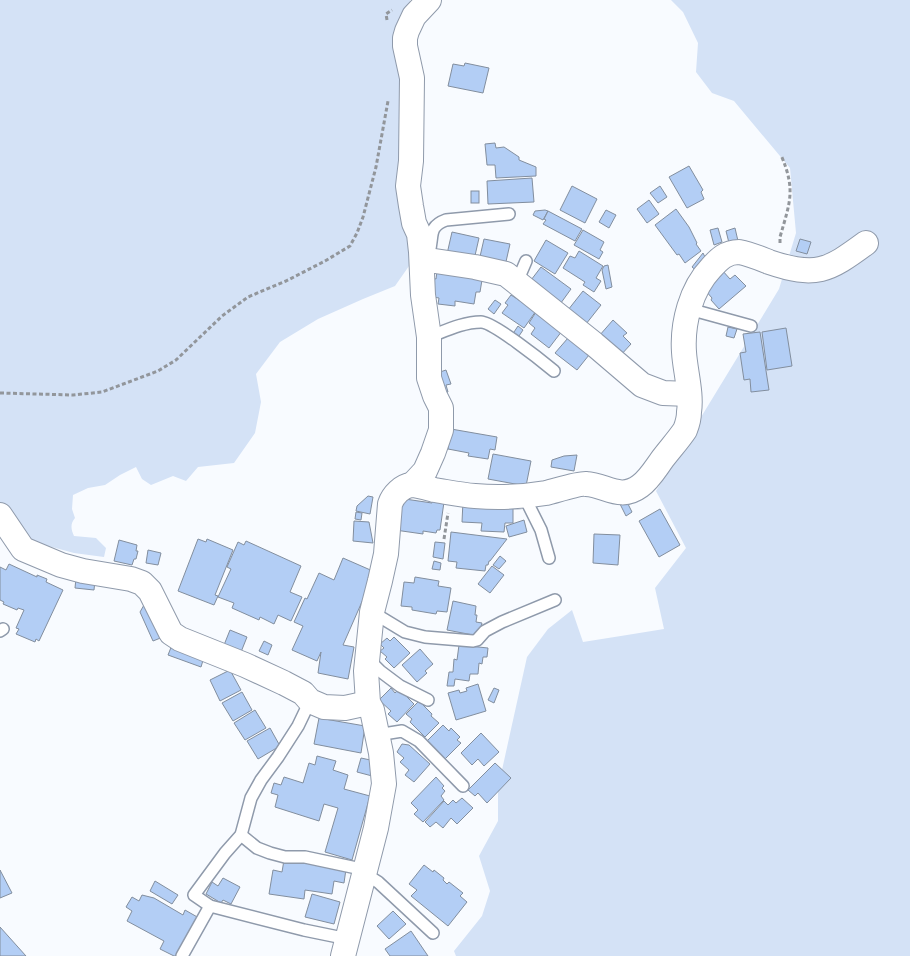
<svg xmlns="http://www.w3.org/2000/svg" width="910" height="956" font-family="Bitter,serif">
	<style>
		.green { fill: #d4e2f6 }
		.building { fill: #b3cef5; stroke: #828e9e }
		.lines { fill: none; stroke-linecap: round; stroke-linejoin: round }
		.lane-casing { stroke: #8f9aab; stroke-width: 14 }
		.street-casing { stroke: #8f9aab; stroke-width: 26 }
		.path { stroke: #92969b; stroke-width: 3; stroke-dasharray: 4 2.5; stroke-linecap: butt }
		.lane { stroke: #fff; stroke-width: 11 }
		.street { stroke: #fff; stroke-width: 24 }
	</style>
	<rect width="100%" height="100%" fill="#f8fbff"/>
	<g class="green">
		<path d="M0,0H410L404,116L403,171L399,208L416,256L395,286L363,299L318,319L280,342L256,374L261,402L255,433L234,463L198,467L186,481L173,476L151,485L142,479L136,467L120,475L105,485L88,488L73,495L72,509L75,518C70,524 71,529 74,536L96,538L106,548L104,557L74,553L41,544L0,527Z"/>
		<path d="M671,0H910V956H456L454,951L482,916L490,891L479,856L498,821V788L527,657L548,629L572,610L583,642L627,635L664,629L655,588L686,548L656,491L779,289L796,233L790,168L734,101L712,93L696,72L698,43L683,12Z"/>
	</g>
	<g class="building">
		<path d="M465,63L489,68L483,93L448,86L453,64L464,66Z"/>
		<path d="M495,143L496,148L504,147L519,157V160L536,167V176L496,178L495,165H487L485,144Z"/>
		<path d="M689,166L703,190L701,192L704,199L687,208L669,177Z"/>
		<path d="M532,178L534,202L488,204L487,181Z"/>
		<path d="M572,186L597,199L585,223L560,210Z"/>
		<path d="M660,186L667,197L658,203L650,193Z"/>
		<rect x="471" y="191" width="8" height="12"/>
		<path d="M649,200L659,214L647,223L637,209Z"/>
		<path d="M676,209L689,227L697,243L696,244L701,251L685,263L679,254L677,255L655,225Z"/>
		<path d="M545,210L548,211L543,220L533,215L535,211Z"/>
		<path d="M606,210L616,215L609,228L599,222Z"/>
		<path d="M548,211L582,229L575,241L543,224L546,220L544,219Z"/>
		<path d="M718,228L722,242L714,245L710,230Z"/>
		<path d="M735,228L738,241L729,243L726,231Z"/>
		<path d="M583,230L604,242L600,250L603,252L599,259L574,245Z"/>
		<path d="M452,232L479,238L474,260L447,254Z"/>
		<path d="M484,239L510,244L505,266L479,261Z"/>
		<path d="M800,239L811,242L807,254L796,251Z"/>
		<path d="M546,240L568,253L555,274L534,261Z"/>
		<path d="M579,251L603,266L596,278L601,281L594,292L583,285L585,282L563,268L570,256L575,258Z"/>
		<path d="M703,253L707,261L698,272L692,267Z"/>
		<path d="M608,265L612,287L606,289L602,270L604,266Z"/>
		<path d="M541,267L571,289L558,307L528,284Z"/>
		<path d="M722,270L730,279L735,275L746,286L719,309L711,300L712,298L705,290Z"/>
		<path d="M437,271L482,280L480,292H476L474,304L455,301V306L438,304L439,298L433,297L432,278L436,279Z"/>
		<path d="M583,291L601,305L586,324L568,310Z"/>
		<path d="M511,295L536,311L524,328L502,313L508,305L505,303Z"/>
		<path d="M495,300L501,304L494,314L488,309Z"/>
		<path d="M536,312L562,331L549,348L531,334L535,328L529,323Z"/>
		<path d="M613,320L627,333L623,336L631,344L620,356L599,336Z"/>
		<path d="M518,326L523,330L517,339L512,335Z"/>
		<path d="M728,327L737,329L734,338L726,336Z"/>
		<path d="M786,328L792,366L767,370L762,332Z"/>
		<path d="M760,332L769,390L751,392L750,379L744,380L740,353L746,352L743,334Z"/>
		<path d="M568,338L589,355L577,370L555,353Z"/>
		<path d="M446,370L451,384L446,385L448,392L441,394L434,374Z"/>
		<path d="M451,429L497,437L495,450L490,449L488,459L468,456L469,453L448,449Z"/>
		<path d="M493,454L531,461L526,486L488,479Z"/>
		<path d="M577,455L574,471L551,467L552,460L564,456Z"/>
		<path d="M368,496L373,497L370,514L356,511L357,506Z"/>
		<path d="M625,498L632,512L626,516L619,502Z"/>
		<path d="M405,499L432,503V500L444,502L440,530H437L436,533L423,531V534L395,530L399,501Z"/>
		<path d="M463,501L513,504V523H505L504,532L481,531L482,523L462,522Z"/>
		<path d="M660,509L680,545L659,557L639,521Z"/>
		<path d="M356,512L362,513L361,520L355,519Z"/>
		<path d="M524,520L527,532L509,537L506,526Z"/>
		<path d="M354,521L369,522L373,543L353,541Z"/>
		<path d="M451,532L507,539L490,561H489L488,565H486L485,571L456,568L457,562L448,561Z"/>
		<path d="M594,534L620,535L618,565L593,563Z"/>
		<path d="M198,539L206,542L207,539L233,550L215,595L218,596L214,605L178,591Z"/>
		<path d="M119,540L137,545L136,551H138L136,559H134L132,565L114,561Z"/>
		<path d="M246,541L301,566L290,592L302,597L291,621L278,615L274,624L260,617L259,620L232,608L234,603L218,597L231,569L227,567L238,542L244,545Z"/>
		<path d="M435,542L445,543L443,559L433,557Z"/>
		<path d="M148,550L161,553L158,565L146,563Z"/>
		<path d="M500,556L506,561L499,569L493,565Z"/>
		<path d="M343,558L375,572L343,645L354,647L348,679L318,673L321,652L317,661L292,650L303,626L294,622L305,598L307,599L319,573L334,580Z"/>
		<path d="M434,561L441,563L440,570L432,569Z"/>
		<path d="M9,564L37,577V575L47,579L46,582L63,590L39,641L36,639L35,642L16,634L19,629L16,628L24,610L18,608L17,610L3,604L4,602L0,600V567L6,570Z"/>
		<path d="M492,566L504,575L490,593L478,584Z"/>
		<path d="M415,577L439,581L438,586L451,588L447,612L437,611L436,614L412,610V607L401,606L404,582L414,583Z"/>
		<path d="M76,578L95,580L94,590L75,588Z"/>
		<path d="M453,601L476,606L475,615H477L476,622L482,623L480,630L473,635L447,630Z"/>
		<path d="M144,605L163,637L153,641L140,612Z"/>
		<path d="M230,630L247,637L241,652L224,645Z"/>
		<path d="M394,637L410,653L394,668L385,659L387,657L380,651L384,648L380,644L387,638L390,641Z"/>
		<path d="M264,641L272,645L268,655L259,651Z"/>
		<path d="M172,645L204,657L201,667L168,655Z"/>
		<path d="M459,645L488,648L487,657H483L482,664L479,663L478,674H470L469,681L455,679L454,686H447L449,672H453L454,659L457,660Z"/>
		<path d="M420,649L433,664L425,671L427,673L417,682L402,665Z"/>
		<path d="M230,670L241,690L220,701L210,680Z"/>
		<path d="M478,684L486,711L456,720L448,693L459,690L460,693L467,691L466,688Z"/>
		<path d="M391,688L395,693L397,691L402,692L414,704L397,722L388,714L391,711L379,700Z"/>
		<path d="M494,688L499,690L494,703L488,700Z"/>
		<path d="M242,692L252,710L233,721L222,703Z"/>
		<path d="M419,701L432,714L431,716L439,723L425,737L410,722L412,719L406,714Z"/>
		<path d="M255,710L266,728L245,740L234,723Z"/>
		<path d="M319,718L365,726L361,753L314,744Z"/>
		<path d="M443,725L449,731L451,728L460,737L457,740L461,743L445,759L427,741Z"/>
		<path d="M270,728L280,746L258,759L247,741Z"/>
		<path d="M481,733L499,752L484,766L478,759L472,765L461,753Z"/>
		<path d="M402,744L409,745L430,764L414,782L405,775L409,770L400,762L404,758L397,752Z"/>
		<path d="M317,756L336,761L333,770L348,775L344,789L370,796L352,860L325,852L338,808L324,804L319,821L275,807L278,795L271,793L274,783L281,785L284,777L303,783L309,763L315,765Z"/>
		<path d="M361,758L375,761L376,777L357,772Z"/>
		<path d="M495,763L511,778L487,803L478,793L475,796L468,790Z"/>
		<path d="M436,777L444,786L442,788L445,791L441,796L444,800L423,822L414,814L418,810L411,803Z"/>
		<path d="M462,798L473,808L457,824L451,818L443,828L436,822L430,827L425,822L444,801L448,805L453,800L456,803Z"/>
		<path d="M284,860L346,869L344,883L334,881L332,894L305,890L304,899L269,894L273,870L282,872Z"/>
		<path d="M424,865L433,872L434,870L444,878L443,880L447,884L449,882L463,893L460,896L467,902L448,926L411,896L417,890L409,884Z"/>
		<path d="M0,870L12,893L0,898Z"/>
		<path d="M223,878L240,887L231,904L223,900L221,903L206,894L212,882L218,886Z"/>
		<path d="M155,881L178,895L172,904L150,891Z"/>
		<path d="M312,894L340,902L334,924L305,917Z"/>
		<path d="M142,895L154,898L183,915L185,910L199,918L178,956H174L160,949L164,941L127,921L132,911L126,907L132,897L139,901Z"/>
		<path d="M393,911L406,924L389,939L377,926Z"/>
		<path d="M0,927L26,956H0Z"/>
		<path d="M411,931L428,956H390L385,949Z"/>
	</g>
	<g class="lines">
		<g class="lane-casing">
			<g id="lane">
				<path d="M429,252C434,237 427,227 446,220L509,214"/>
				<path d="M517,282L526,261"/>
				<path d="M689,309L751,326"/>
				<path d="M429,337C445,331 463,322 481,322C493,322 542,361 554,371"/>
				<path d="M524,496L541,530L549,558"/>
				<path d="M372,612L405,632L425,637L473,641L477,640L485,631L502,622L555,600"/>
				<path d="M0,631L3,629"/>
				<path d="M368,659L380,671L400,686L428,700"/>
				<path d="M310,701L298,726L278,757L261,780L251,798L241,835L225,853L194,895L210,906L304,930L348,939"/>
				<path d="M377,735L402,731L419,741L463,786"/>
				<path d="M241,835L257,848L270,853L285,857H305L366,870"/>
				<path d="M365,874L378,882L433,933"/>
				<path d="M182,956L210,906"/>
			</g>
		</g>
		<g class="street-casing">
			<g id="street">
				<path d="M422,261H435L475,267L506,274L594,344L642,385L663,393L689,394"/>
				<path d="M412,485L425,471L433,453L441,430V408L435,396L429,378V337L423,295L421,252L419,234L414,223L411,206L408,186L411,161L412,78L405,46V38L407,31L414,16L429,0"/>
				<path d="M0,515L23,549L61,565L83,571L131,579L142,583L150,591L171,633L180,639L245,665L284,683L303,693L310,701L324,707L345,708L368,703"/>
				<path d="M343,956L376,828L384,784L381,753L372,710L368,703L366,671L372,612L380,581L386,554L390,504C393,495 402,486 411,485C418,485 427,488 434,490C447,492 461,495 475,496C499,498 522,497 546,493C555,491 579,483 586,484C606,485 620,501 640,486C650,479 657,466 664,457C671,448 679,439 685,430C687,425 689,417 689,412C692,394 685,370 684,352C682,323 691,289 711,268C719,259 726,252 739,252C750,254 759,258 769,262C816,278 828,271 866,243"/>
			</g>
		</g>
		<g class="path">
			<path d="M387,20L386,14L392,10"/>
			<path d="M780,243V237C790,202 796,190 781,155"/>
			<path d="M0,393L73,395L102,392L158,371L176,360L222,316L248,297L286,281L325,261L350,246L357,233L363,217L376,167L388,101"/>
			<path d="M444,539L448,513"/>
		</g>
		<use href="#lane" class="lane"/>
		<use href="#street" class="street"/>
	</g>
</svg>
